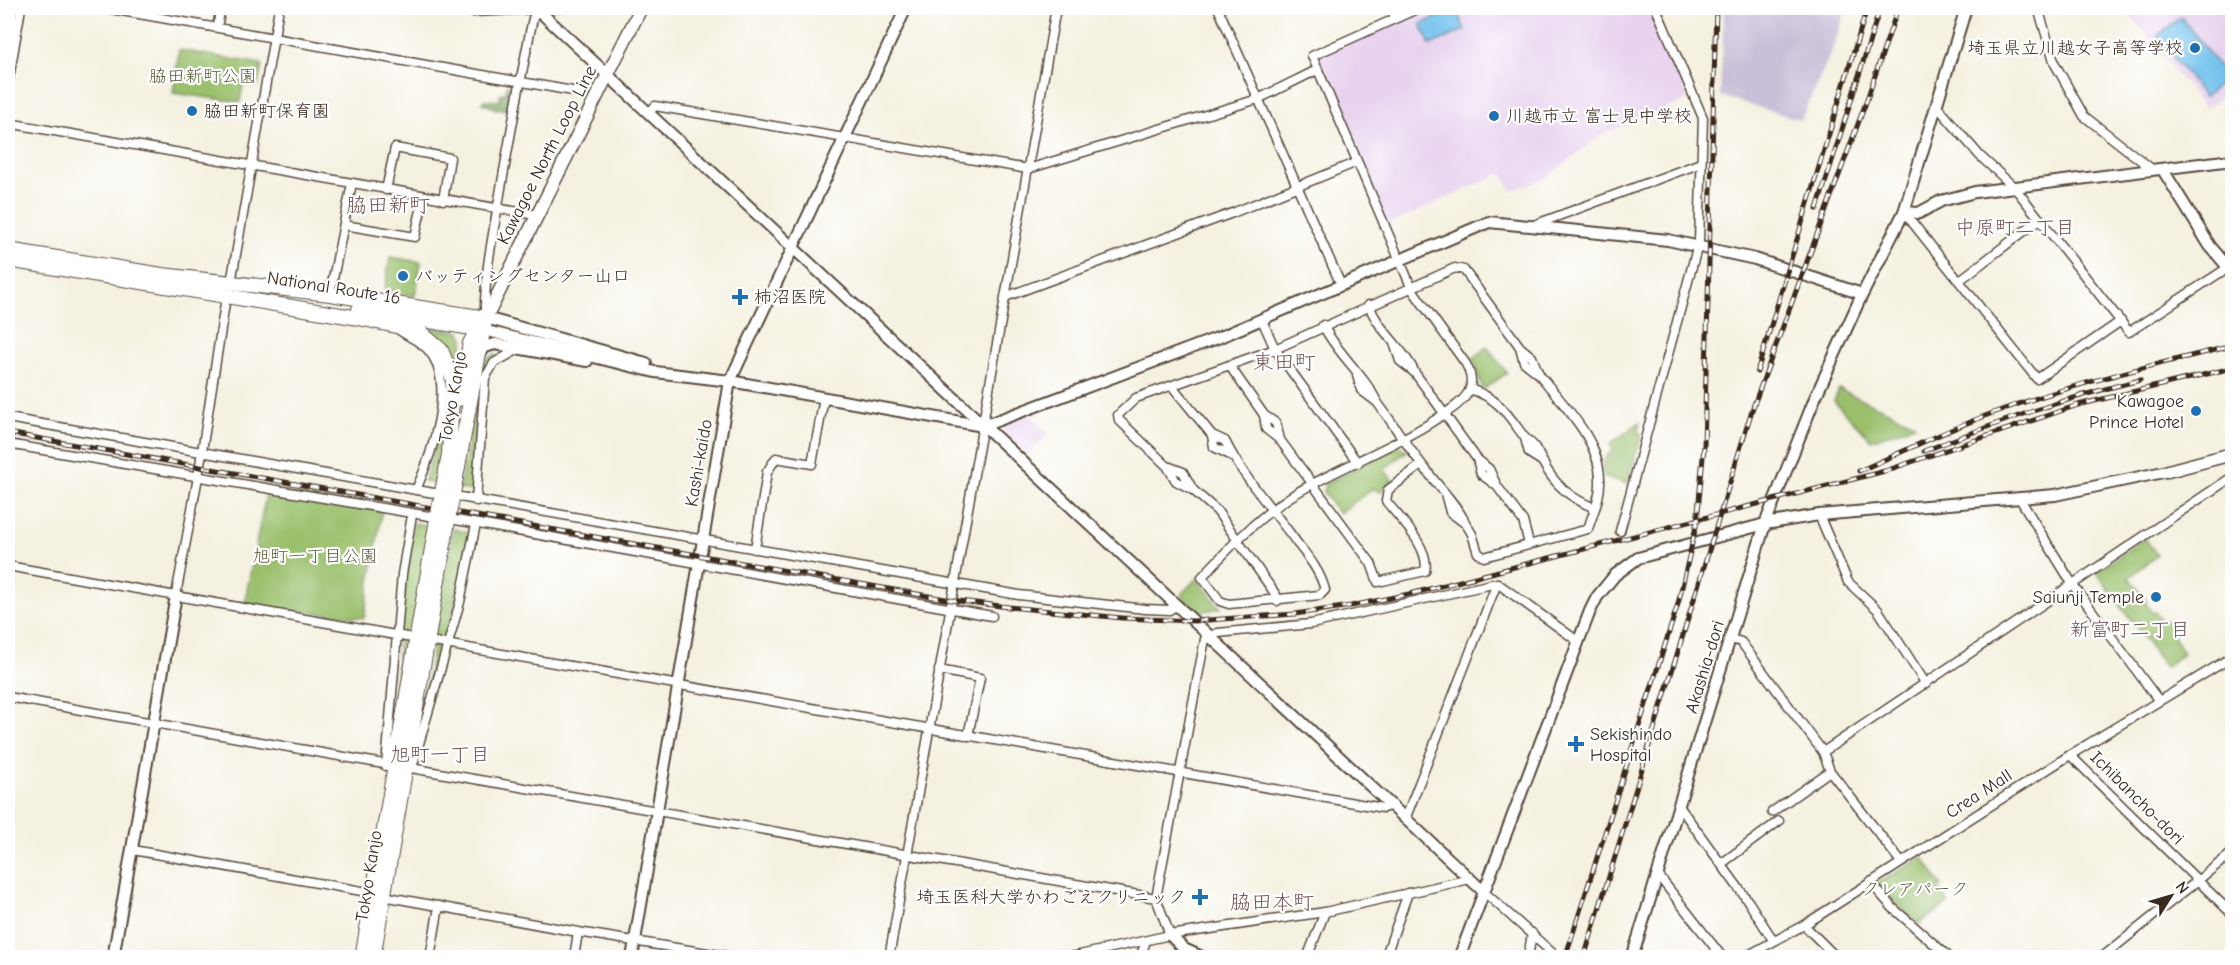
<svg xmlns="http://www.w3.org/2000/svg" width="2240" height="965" font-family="'Comic Neue','Klee One',sans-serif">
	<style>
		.built { fill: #e7d2ef }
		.industrial { fill: #c8bfd8 }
		.green { fill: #9ac06c; stroke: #6a7545; stroke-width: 1.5 }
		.forest { fill: #7ba660; stroke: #5b683f; stroke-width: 1.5 }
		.water { fill: #71c1ec; stroke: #567685; stroke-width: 1.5 }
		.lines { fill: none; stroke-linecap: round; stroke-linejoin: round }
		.minor-casing { stroke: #57483b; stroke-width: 11 }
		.tertiary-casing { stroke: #57483b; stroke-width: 14 }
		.secondary-casing { stroke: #57483b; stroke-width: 15 }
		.trunk-casing { stroke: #57483b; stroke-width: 16 }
		.minor { stroke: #fff; stroke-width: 8 }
		.tertiary { stroke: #fff; stroke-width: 10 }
		.secondary { stroke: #fff; stroke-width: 12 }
		.trunk { stroke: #fff; stroke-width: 14 }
		.rail-casing { stroke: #3b2a1e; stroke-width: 5 }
		.rail { stroke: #fff; stroke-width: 3; stroke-dasharray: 9; stroke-linecap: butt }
		.trunk-bridge-casing { stroke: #57483b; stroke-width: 16; stroke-linecap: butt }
		.trunk-bridge { stroke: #fff; stroke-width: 14 }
		.poi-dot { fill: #1f6fb2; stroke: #fff; stroke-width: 2 }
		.labels { text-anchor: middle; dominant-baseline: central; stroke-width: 4.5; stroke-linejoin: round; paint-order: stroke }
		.poi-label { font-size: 18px; fill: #3b2a1e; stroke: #fff; text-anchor: start }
		.park-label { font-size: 18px; fill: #5c5e39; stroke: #fff }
		.street-label { font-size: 18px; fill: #3b2a1e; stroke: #fff }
		.neighbourhood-label { font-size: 20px; fill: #725655; stroke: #fff }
		.quarter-label { font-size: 21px; fill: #725655; stroke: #fff }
	</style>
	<rect width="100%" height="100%" fill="#fff"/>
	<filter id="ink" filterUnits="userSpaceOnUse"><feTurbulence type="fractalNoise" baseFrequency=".0167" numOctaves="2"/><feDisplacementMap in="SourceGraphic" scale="12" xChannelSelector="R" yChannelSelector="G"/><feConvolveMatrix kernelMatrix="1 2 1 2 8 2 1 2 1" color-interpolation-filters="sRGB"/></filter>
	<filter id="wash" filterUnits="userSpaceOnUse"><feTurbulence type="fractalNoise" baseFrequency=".008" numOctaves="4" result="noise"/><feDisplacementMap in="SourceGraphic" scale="24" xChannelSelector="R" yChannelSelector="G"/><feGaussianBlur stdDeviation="1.35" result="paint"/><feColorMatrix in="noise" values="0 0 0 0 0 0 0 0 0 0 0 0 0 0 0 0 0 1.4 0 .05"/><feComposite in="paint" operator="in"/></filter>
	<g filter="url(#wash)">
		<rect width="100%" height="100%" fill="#f4f1e0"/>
		<g class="built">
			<path d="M1428,8H1648L1689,99L1603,134L1546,178L1511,191L1502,173L1388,225L1316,58Z"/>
			<path d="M2125,8H2232V88L2205,109Z"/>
			<path d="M1029,414L1049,434L1028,455L1004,432V424Z"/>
		</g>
		<path class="industrial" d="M1724,8H1847L1833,48L1801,120L1720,96Z"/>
		<g class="green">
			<path d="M179,50L262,64L258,86L243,84L240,102L173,93Z"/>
			<path d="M390,257L421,262L415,296L385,290Z"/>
			<path d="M422,326L461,332L464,339L458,362L456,364L439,338Z"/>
			<path d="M1487,347L1507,373L1484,389C1477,380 1478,368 1473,358Z"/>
			<path d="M495,354L497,356L486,364L481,384L475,491L459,489L484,360Z"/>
			<path d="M442,366L447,376L438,484L424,482C435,445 452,404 442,366Z"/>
			<path d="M1839,389L1914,423L1915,425L1871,440L1834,401Z"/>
			<path d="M1640,422L1638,432L1642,434L1627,484L1604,477C1602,464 1603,458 1613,450L1610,444Z"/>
			<path d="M1399,446L1407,451L1384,469L1393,481L1380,492L1373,488L1339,514L1323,492L1325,484Z"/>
			<path d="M267,489L382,510L364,618L244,605Z"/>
			<path d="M414,523L432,526L412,635L401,633L403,584Z"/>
			<path d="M453,529L472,533L446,640L434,638Z"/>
			<path d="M2145,538L2157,555L2129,578L2147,600L2145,602L2152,613L2155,612L2162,621L2166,620L2183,654L2165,667L2096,572Z"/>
			<path d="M1196,579L1198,580L1221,608L1199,612L1181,595Z"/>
			<path d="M398,639L411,641L392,758Z"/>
			<path d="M433,646L445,647L416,749Z"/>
			<path d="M1923,857L1942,886L1939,888L1948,904L1918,924L1876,884Z"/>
		</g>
		<path class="forest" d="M507,85L514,89L512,101L509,103L510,110L496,109L482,103L484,100L499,101L501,93L505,94Z"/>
		<g class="water">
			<path d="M1456,9L1465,30L1430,45L1421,24Z"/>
			<path d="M2181,17L2228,78L2204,97L2157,36Z"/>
		</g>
	</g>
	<g filter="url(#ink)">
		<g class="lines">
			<g class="minor-casing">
				<g id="minor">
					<path d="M105,8L584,93"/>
					<path d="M426,8L474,12L560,8"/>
					<path d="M1218,8L1341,285"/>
					<path d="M1391,8L1395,18"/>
					<path d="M2038,8L2055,64L2084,116L2153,170"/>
					<path d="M217,27L221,8"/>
					<path d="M8,84L21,8"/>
					<path d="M1936,105L1980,156L2015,188L2129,332L2232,265"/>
					<path d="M649,113L655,106L1028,169L1258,99L1317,70"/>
					<path d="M8,123L536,215"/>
					<path d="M386,190L395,148L450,158L443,200"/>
					<path d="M1904,212L2037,379L2121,321"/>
					<path d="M344,225L415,237L424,196"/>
					<path d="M1534,225L1701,163"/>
					<path d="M1960,280L2040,219"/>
					<path d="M231,283L279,8"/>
					<path d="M330,294L352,183"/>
					<path d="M1005,297L1235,212L1357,162"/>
					<path d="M1369,305C1379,332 1404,348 1415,373L1400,361L1395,346"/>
					<path d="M485,315C484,272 494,231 501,188C511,131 521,75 533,18L537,9"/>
					<path d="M1262,320L1275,349L1358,463"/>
					<path d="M1323,325C1337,354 1364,374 1377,402L1361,390L1357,375"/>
					<path d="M399,330C409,337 422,342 429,351C457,384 431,456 416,490"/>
					<path d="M1229,365L1264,415L1276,423L1280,440L1266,429L1264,415"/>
					<path d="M1415,373L1477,459L1489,469L1497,486L1481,474L1477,459"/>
					<path d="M1172,386L1212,435"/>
					<path d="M1470,389C1500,399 1507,414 1525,438"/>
					<path d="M1377,402C1394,425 1409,449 1427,471C1440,489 1457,504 1466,524L1450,512L1446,497"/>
					<path d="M8,418L434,493"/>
					<path d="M1280,440L1371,563L1378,582L1425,571C1431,548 1399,518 1386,501L1388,490L1421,465"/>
					<path d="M8,444L429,516"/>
					<path d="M1230,455L1214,447L1212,435L1225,441C1243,478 1273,509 1297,543C1309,558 1320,571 1325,590L1320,595L1229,604L1220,601L1202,577C1229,548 1256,519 1290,497C1336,468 1389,450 1435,420C1447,412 1462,404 1469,391C1473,383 1470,372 1466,364L1412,289L1312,56L1419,8"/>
					<path d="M1543,462L1529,453L1525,438C1535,445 1537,451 1542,461C1554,485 1571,499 1595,508"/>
					<path d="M1167,466L1176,481L1193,490L1183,472L1167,466L1119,420L1118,415L1136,398L1275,349L1455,268L1464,270L1520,347L1532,357L1539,374L1524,362L1520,347"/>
					<path d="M1497,486L1523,521L1529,544"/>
					<path d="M1193,490L1217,511L1276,595L1277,601"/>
					<path d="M460,497L1019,595L1145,609L1169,610L1177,605"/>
					<path d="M2020,499L2073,585L2159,701"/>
					<path d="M476,501L485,378L494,363L519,349"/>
					<path d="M1819,515L1848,582L1878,610L1926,684"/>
					<path d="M456,520L992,616"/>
					<path d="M1466,524L1472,534L1478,553L1484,557L1588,529C1593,513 1601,496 1600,480C1600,439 1562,404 1539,374"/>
					<path d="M1620,531L1699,241L1703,118L1656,8"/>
					<path d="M755,549L767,472L776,458L812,464L824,398"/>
					<path d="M8,566L412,638"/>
					<path d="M176,595L198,477L226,297"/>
					<path d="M1731,639L1741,642L1823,752L1830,771L1901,862"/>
					<path d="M434,642L1383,808L1393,805"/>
					<path d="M939,670L980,678L968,736"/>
					<path d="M8,697L395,766"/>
					<path d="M1823,752L2232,477"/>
					<path d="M2070,755L2232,914"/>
					<path d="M386,766L402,574L412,515"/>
					<path d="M405,767L1156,898"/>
					<path d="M412,768L460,602L476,524"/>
					<path d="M1679,806L1748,901L1773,940"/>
					<path d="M1772,812L1830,771"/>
					<path d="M1406,817L1497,583"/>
					<path d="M133,850L373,893"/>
					<path d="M1721,864L1779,821"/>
					<path d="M1658,875L1723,958"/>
					<path d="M1870,882L1893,908L1950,958"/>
					<path d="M1483,891L1558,958"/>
					<path d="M383,896L578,932L738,958"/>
					<path d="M1804,925L1837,958"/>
					<path d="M1170,935L1156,898L1205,639L1218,633L1311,624L1497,583L1579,642"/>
					<path d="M430,958L439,906"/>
					<path d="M574,958L578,932"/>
					<path d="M889,958L1056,8"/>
					<path d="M1066,958L1170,935L1325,912L1470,879"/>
					<path d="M1140,958L1146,941"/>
					<path d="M1307,958L1325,912"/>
					<path d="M1385,958L1408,893"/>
					<path d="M1528,958L1532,933"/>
					<path d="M1743,958L1804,925L2070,755L2232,657"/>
					<path d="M2101,958L2232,853"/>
				</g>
			</g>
			<g class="tertiary-casing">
				<g id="tertiary">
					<path d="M537,9L1483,891"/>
					<path d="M2163,170L2210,246L2232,272"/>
					<path d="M1904,212L1919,213L1941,201L1975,192L2232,160"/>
					<path d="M486,318L646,363"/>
					<path d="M483,330L655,372L730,381L983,426L1220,337L1489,222L1668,240L1755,259L1862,294"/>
					<path d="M479,355L485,347L495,344L587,361"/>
					<path d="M1170,935L1184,949L1204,958"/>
					<path d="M113,958L176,595"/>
					<path d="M632,958L730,381L906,8"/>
					<path d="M1459,958L1590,611L1597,597L1615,575L1638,558L1765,524L1819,515L2055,495L2168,471"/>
					<path d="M1632,958L1765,524L1815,398L1859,301L1904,212L1966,8"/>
				</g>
			</g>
			<g class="secondary-casing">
				<g id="secondary">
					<path d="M486,318L641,8"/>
					<path d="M2168,471L2232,454"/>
				</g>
			</g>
			<g class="trunk-casing">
				<g id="trunk">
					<path d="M8,250L162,275L330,294L486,318"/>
					<path d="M8,260L359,318L419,331L441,350L453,379L449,454L441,498"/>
					<path d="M359,309L483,330"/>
					<path d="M459,399L470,343L481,323"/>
					<path d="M452,499L485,321"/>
					<path d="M362,958L438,513"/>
					<path d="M373,958L449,515"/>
				</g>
			</g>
			<use href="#minor" class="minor"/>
			<use href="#tertiary" class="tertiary"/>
			<use href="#secondary" class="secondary"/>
			<use href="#trunk" class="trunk"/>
			<g class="rail-casing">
				<g id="rail">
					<path d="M1817,209L1880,8"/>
					<path d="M1757,372L1867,8"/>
					<path d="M8,433L951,600L1009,607L1122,618L1194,621L1295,614L1351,606L1414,593L1885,471L2078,405L2232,368"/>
					<path d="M1924,451C1996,423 2065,398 2140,380"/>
					<path d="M1859,471C1908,450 1956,425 2007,408C2081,382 2157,364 2232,346"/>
					<path d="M1565,958L1678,604L1697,522L1704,446L1716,8"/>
					<path d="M1584,958L1752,410L1865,105L1898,8"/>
				</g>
			</g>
			<use href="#rail" class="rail"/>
			<g class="trunk-bridge-casing">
				<g id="trunk-bridge">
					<path d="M438,513L441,498"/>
					<path d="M449,515L452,499"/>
				</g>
			</g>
			<use href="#trunk-bridge" class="trunk-bridge"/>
		</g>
	</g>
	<g class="poi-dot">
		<circle cx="2195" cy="48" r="6"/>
		<circle cx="192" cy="111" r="6"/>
		<circle cx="1494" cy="116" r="6"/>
		<circle cx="403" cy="276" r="6"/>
		<path d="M737 288h6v6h6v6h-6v6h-6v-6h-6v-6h6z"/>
		<circle cx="2196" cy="411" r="6"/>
		<circle cx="2156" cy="597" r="6"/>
		<path d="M1573 735h6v6h6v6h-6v6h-6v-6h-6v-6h6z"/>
		<path d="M1197 888h6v6h6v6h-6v6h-6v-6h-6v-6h6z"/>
	</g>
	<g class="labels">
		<g class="poi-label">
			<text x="2183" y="48" text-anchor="end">埼玉県立川越女子高等学校</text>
			<text x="204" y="111">脇田新町保育園</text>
			<text x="1506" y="116">川越市立 富士見中学校</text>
			<text x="415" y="276">バッティングセンター山口</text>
			<text x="754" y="297">柿沼医院</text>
			<text x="2184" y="401" text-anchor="end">Kawagoe<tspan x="2184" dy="21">Prince Hotel</tspan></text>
			<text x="2144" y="597" text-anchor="end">Saiunji Temple</text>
			<text x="1590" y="734">Sekishindo<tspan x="1590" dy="21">Hospital</tspan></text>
			<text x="1186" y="897" text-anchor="end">埼玉医科大学かわごえクリニック</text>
		</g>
		<g class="park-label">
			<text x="203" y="76">脇田新町公園</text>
			<text x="315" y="556">旭町一丁目公園</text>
			<text x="1915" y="889">クレアパーク</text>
		</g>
		<g class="street-label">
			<text transform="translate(547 155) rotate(-63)">Kawagoe North Loop Line</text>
			<text transform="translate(334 288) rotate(9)">National Route 16</text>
			<text transform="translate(453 397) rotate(-80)">Tokyo Kanjo</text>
			<text transform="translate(699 463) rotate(-80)">Kashi-kaido</text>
			<text transform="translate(1705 667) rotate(-73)">Akashia-dori</text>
			<text transform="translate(1979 794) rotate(-33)">Crea Mall</text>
			<text transform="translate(2137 798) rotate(45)">Ichibancho-dori</text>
			<text transform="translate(369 876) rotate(-81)">Tokyo Kanjo</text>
		</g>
		<g class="neighbourhood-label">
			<text x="2015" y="227">中原町二丁目</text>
			<text x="2130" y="629">新富町二丁目</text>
			<text x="440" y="754">旭町一丁目</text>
		</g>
		<g class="quarter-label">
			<text x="388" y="205">脇田新町</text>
			<text x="1284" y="362">東田町</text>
			<text x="1272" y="902">脇田本町</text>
		</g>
	</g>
	<rect width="2240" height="965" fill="none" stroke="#fff" stroke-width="30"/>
	<g transform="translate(2171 896) rotate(53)" stroke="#ffffff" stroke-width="4.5" paint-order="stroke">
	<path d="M0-4.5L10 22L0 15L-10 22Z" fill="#3b2a1e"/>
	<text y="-9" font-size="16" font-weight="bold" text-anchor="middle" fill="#3b2a1e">N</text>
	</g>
</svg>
